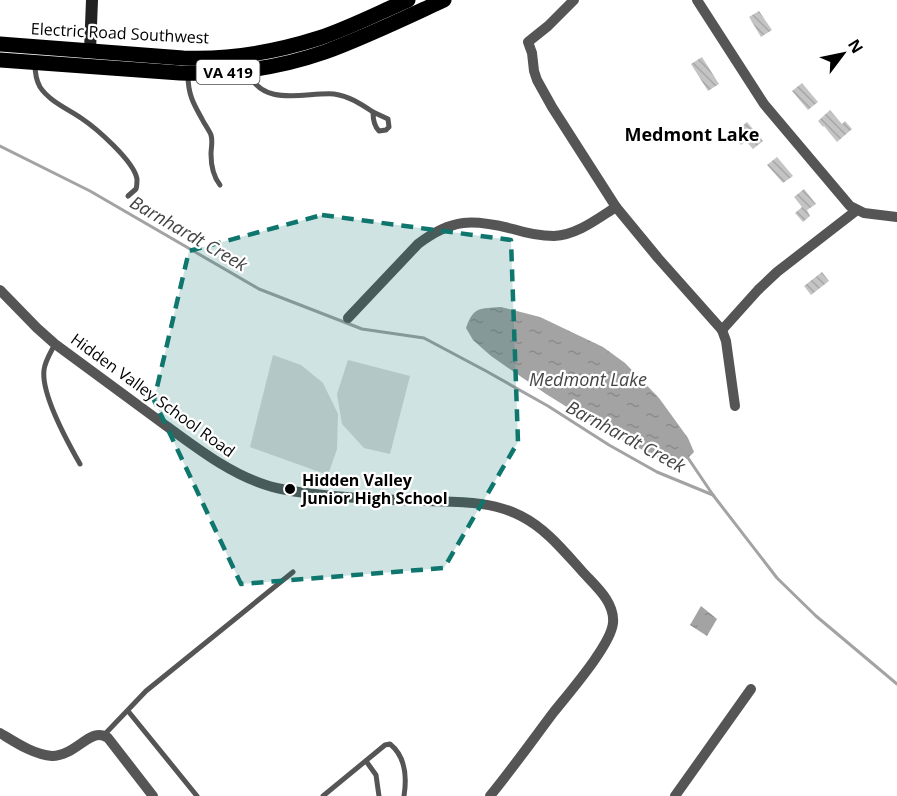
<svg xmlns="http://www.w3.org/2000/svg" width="897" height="796" font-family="'Open Sans',sans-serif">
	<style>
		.park { fill: #dcdcdc }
		.water { fill: url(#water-ripples) }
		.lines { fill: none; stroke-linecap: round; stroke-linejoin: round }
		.stream { stroke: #a3a3a3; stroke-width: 3 }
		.building { fill: url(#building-back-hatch) }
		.lane { stroke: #555; stroke-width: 5 }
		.street { stroke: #555; stroke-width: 10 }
		.secondary { stroke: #222; stroke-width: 12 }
		.primary { stroke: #000; stroke-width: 15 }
		.marked { fill: #0f766e; fill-opacity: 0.2; stroke: #0f766e; stroke-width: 4.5; stroke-dasharray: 12 8; stroke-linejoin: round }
		.poi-dot { fill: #000; stroke: #fff; stroke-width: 2 }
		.labels { text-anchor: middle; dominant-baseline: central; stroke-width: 4.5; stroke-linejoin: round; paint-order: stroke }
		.shield { fill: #fff; stroke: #4c4c4c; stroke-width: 1.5 }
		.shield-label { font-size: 15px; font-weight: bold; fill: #000 }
		.street-label { font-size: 16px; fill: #000; stroke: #fff }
		.poi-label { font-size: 16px; font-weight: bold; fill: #000; stroke: #fff; text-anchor: start }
		.neighbourhood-label { font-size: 18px; font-weight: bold; fill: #000; stroke: #fff }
		.water-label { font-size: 18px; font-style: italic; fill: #444; stroke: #fff }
	</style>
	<defs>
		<pattern id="water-ripples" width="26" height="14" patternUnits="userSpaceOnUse" patternTransform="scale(1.5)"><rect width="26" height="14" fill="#a3a3a3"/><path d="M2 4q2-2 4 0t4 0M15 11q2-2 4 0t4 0" fill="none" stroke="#8b8b8b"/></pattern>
		<pattern id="building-back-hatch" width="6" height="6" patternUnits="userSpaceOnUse" patternTransform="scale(1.5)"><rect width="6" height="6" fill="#c4c4c4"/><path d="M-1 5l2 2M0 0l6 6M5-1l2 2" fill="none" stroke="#a7a7a7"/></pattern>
	</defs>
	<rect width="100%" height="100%" fill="#fff"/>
	<g class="park">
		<path d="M273,355L301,365L323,383L338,414L337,449L328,475L250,447Z"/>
		<path d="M348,360L410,376L390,454L364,448L342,424L337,394Z"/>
	</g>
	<g class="water">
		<path d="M501,307L540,317L603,347L625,363L659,398L688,438L694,452L688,458L677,460L656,457L599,427L546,394L491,356L473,340L466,328C474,306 479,309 501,307Z"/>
		<path d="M701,606L717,619L707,636L690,625Z"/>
	</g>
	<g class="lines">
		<g class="stream">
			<path d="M0,146L90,191L259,289L362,329L424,338L486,371L548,406L609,445L657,472L713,495"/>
			<path d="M685,456L688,458L713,495L777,578L816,616L897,684"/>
		</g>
	</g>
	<g class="building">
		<path d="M759,11L772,30L761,37L749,17Z"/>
		<path d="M702,57L719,84L708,91L691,64Z"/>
		<path d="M802,83L818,102L808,110L792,91Z"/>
		<path d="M830,110L842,124L845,121L852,129L837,142L824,126L823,127L818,121Z"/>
		<path d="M747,122L763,141L753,149L746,141L741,145L732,135Z"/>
		<path d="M777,157L793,176L783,183L767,165Z"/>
		<path d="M804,189L816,204L807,210L810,216L803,222L795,213L802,207L794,197Z"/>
		<path d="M822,272L829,281L811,295L804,286Z"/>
	</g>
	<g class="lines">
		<g class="lane">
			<path d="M35,64C35,72 36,80 40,87C49,101 68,109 81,118C96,128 134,161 137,179C137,182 137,186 136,189L128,196"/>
			<path d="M248,72C263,108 305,92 334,94C349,96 361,104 373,112"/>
			<path d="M188,75C188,94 193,103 202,119C205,125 209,130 211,135C213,142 211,148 211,154C211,166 213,176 220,185"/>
			<path d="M373,112L388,119L389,127L386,130L379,131C374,126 373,119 373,112Z"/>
			<path d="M55,344C51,352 45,361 44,370C41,394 68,443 80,464"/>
			<path d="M128,711L197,796"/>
			<path d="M104,735L146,691L293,572"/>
			<path d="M366,761L376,775L379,796"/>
			<path d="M323,796L385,745L390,744C406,757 407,777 404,796"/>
		</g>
		<g class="street">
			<path d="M574,0L548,26L528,42L532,53L534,71L537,80L552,107L616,207L658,258L722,330L726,341L735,406"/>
			<path d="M697,0L764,104L850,206L864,213L897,217"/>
			<path d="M0,290L37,328L55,344C92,371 128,398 165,425C196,447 228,473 266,485C284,491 304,493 324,495C358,499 393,500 428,501C459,502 492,501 521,516C545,528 563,550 581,570C594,585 615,601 613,623C611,645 568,694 553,713C532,741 512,769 490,796"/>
			<path d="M348,318L418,244C452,218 473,219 513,229C526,233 540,236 554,236C577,235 597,219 616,207"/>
			<path d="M722,330L758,290L777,272L857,210"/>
			<path d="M0,733C15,742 34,755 52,756C72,756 86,735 99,735C104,735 105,736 108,738L153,796"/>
			<path d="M675,796L751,689"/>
		</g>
		<path class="secondary" d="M90,51L92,0"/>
		<g class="primary">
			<path d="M0,44L183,58C229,60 275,52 319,38C349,28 378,13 408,0"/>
			<path d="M0,60L180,73C229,75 279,68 325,52C366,37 405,18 444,0"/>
		</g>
	</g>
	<path class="marked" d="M322,215L511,240L518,442L444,568L241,584L154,400L189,251Z"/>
	<circle class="poi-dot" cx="290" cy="489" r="6"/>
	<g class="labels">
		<rect class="shield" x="196.5" y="60" width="63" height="24" rx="4.5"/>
		<g class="shield-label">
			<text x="228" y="72">VA 419</text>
		</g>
		<g class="street-label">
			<text transform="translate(120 33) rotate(3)">Electric Road Southwest</text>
			<text transform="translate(153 395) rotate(36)">Hidden Valley School Road</text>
		</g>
		<g class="poi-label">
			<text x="302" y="480">Hidden Valley<tspan x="302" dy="18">Junior High School</tspan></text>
		</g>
		<g class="neighbourhood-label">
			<text x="692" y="134">Medmont Lake</text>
		</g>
		<g class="water-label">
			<text transform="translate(189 233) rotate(30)">Barnhardt Creek</text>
			<text x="588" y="379">Medmont Lake</text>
			<text transform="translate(626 436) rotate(28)">Barnhardt Creek</text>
		</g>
	</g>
	<g transform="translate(843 54) rotate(58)" stroke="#ffffff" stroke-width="4.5" paint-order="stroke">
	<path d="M0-4.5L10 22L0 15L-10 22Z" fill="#000000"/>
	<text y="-9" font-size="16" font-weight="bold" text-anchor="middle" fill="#000000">N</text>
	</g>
</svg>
